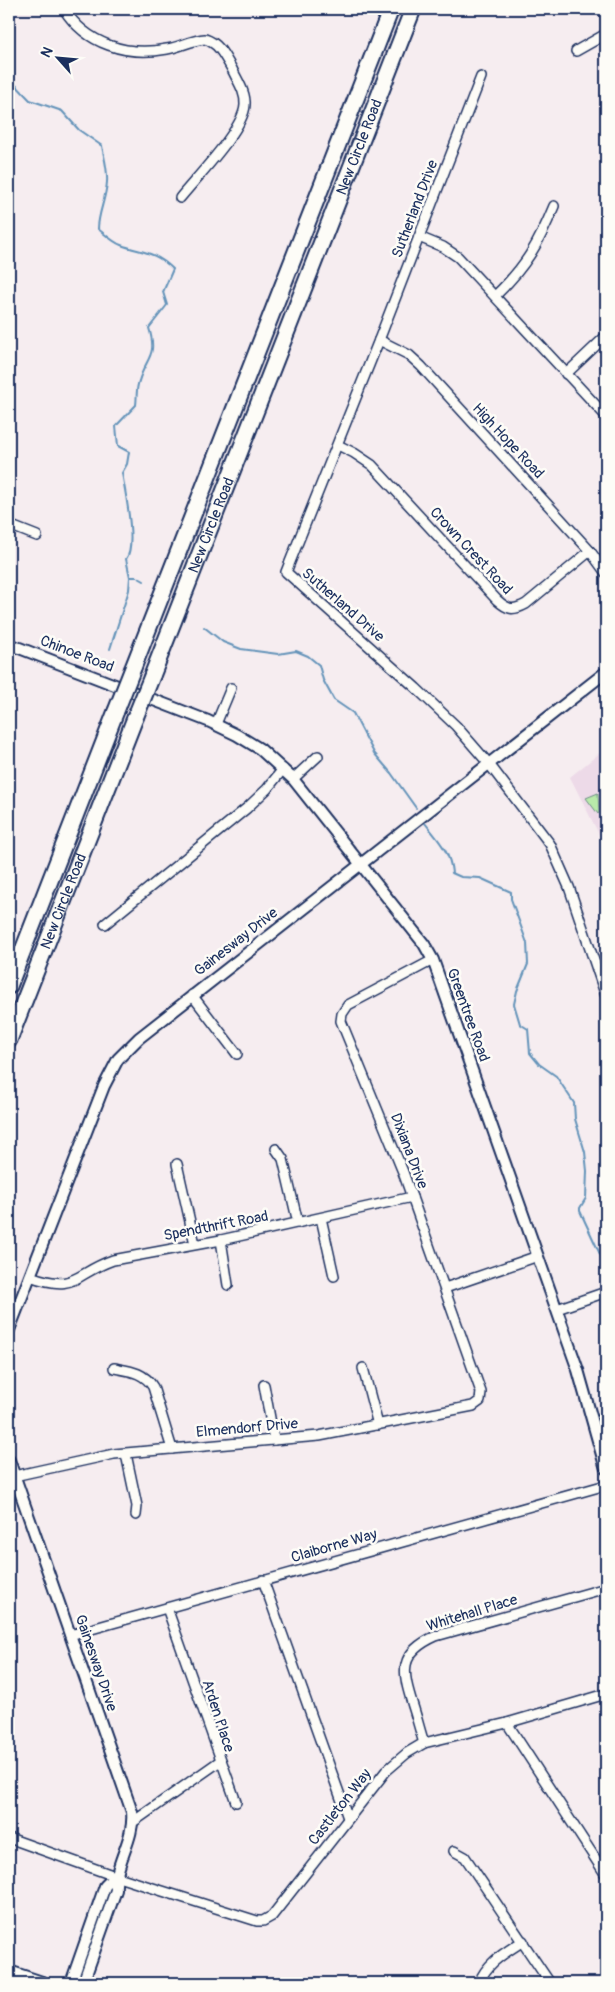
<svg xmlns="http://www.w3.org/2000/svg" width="615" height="1992" font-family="Pangolin,sans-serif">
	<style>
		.built { fill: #eddae8 }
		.green { fill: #b9eaaa; stroke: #6a8c84 }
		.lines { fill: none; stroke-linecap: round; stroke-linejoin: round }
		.stream { stroke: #6493b9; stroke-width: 2 }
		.minor-casing { stroke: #1b2f5e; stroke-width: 12 }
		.tertiary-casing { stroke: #1b2f5e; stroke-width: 14 }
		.secondary-casing { stroke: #1b2f5e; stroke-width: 16 }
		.motorway-casing { stroke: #1b2f5e; stroke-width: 19 }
		.minor { stroke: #fdfcf7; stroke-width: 9 }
		.tertiary { stroke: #fdfcf7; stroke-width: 10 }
		.secondary { stroke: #fdfcf7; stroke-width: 12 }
		.motorway { stroke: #fdfcf7; stroke-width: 15 }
		.motorway-bridge-casing { stroke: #1b2f5e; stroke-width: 19; stroke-linecap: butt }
		.motorway-bridge { stroke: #fdfcf7; stroke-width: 15 }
		.labels { text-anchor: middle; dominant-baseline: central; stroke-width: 5; stroke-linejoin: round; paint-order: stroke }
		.street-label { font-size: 15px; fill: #1b2f5e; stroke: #fdfcf7 }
	</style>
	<rect width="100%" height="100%" fill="#f6edf0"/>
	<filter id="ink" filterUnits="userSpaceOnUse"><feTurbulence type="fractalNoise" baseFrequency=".02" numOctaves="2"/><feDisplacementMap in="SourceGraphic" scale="10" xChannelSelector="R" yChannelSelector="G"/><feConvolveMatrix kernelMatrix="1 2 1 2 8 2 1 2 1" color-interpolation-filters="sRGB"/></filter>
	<g filter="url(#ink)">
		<path class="built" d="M606,748V848L570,777Z"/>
		<path class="green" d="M598,793L599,813L598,814L586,798Z"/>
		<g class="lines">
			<g class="stream">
				<path d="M9,78L30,100L62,111L79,130L102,146C104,157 108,170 107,182C106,199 98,213 98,229C105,234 113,242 121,245C143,253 154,251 173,269L163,292L167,305L149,328C158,357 146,357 139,381C136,388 137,398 136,405L116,426L118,446L129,452L127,464L122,473C125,491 137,546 126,559L130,577H137L144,581"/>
				<path d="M204,627L223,642L241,649L278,654L296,651L308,656L319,665L323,680L334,700L353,713L374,753L391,773L416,808"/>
				<path d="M110,649L129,590L130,577"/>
				<path d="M425,823C438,840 450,851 452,873L461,877L480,878L511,892V899L527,943L528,964L517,991L514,1004L520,1024L528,1029L530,1053L539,1064L556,1076L574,1103L575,1119L585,1152L587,1171L586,1198L580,1208V1211L606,1267"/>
			</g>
			<g class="minor-casing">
				<g id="minor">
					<path d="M64,9C86,44 127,57 167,49C180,47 191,40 205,39C220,44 224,56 232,69C237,80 246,92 245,105C244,129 196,178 180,198"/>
					<path d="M576,51L606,34"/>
					<path d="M481,77L379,340L286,572L416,688L456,726L489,764L550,844L569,887L606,996"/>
					<path d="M419,237L443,247L458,257L606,416"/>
					<path d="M495,296C526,266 538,245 554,206"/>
					<path d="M379,340L409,355L421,366L590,551L606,573"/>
					<path d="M566,374L606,336"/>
					<path d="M338,445L354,453L372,465L497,600C508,610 513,611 526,604L590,551"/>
					<path d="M9,525L37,536"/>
					<path d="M216,724L231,688"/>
					<path d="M293,779L318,756"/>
					<path d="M105,924L247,808L267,789L283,769"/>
					<path d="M192,995L237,1054"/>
					<path d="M276,1149L283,1159L298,1223"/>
					<path d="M177,1164L195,1244"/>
					<path d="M321,1218L334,1276"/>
					<path d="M221,1240L228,1285"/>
					<path d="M30,1276C77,1293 73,1274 113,1260L221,1240L412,1197"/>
					<path d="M445,1288L538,1256"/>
					<path d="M557,1309L606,1292"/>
					<path d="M114,1368C130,1371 144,1372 153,1387L172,1449"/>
					<path d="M363,1368L378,1425"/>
					<path d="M264,1385L274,1440"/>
					<path d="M126,1454L137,1506L136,1515"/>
					<path d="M14,1476L114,1454L319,1436L473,1406L480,1401L481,1392L403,1172L341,1021L342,1014L348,1005L433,960"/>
					<path d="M263,1580L348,1818"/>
					<path d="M167,1608L236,1802"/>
					<path d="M70,1635L606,1485"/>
					<path d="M507,1723L606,1875"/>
					<path d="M424,1743C420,1731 417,1718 413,1706C402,1671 398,1653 436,1636L606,1588"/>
					<path d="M133,1822L220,1761"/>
					<path d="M9,1838L115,1876L257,1921H263L272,1916L386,1771L407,1753L424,1743L507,1723L606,1694"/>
					<path d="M454,1851L465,1857L550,1983"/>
					<path d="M479,1983C487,1962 505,1953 523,1941"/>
				</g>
			</g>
			<g class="tertiary-casing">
				<g id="tertiary">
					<path d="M9,644L208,721L237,735L260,749L293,779L424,944L433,960L578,1370L606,1469"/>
					<path d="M9,1330L104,1086L118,1059L139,1038L606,672"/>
					<path d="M9,1460L132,1812C135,1840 114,1863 116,1890L83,1983"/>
					<path d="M71,1983L105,1886L115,1876"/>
				</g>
			</g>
			<g class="secondary-casing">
				<path id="secondary" d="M9,1972L42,1983"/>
			</g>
			<g class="motorway-casing">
				<g id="motorway">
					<path d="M133,668L391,9"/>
					<path id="s1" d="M152,676L413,9"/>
					<path d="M9,986L116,711"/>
					<path id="s2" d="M9,1040L135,718"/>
				</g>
			</g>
			<use href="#minor" class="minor"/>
			<use href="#tertiary" class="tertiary"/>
			<use href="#secondary" class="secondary"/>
			<use href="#motorway" class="motorway"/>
			<g class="motorway-bridge-casing">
				<g id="motorway-bridge">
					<path d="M116,711L133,668"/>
					<path d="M135,718L152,676"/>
				</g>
			</g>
			<use href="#motorway-bridge" class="motorway-bridge"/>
		</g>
	</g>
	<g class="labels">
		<g class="street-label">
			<text stroke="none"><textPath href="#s1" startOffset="568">New Circle Road</textPath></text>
			<text transform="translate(415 209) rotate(-69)">Sutherland Drive</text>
			<text transform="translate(508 441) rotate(47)">High Hope Road</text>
			<text stroke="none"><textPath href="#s1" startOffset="162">New Circle Road</textPath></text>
			<text transform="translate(471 551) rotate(47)">Crown Crest Road</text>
			<text transform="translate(343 605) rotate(41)">Sutherland Drive</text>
			<text transform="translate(77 654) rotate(21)">Chinoe Road</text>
			<text stroke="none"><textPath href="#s2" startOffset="149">New Circle Road</textPath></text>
			<text transform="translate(236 942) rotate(-38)">Gainesway Drive</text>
			<text transform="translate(468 1015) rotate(70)">Greentree Road</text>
			<text transform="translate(409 1151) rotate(69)">Dixiana Drive</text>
			<text transform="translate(216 1226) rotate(-11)">Spendthrift Road</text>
			<text transform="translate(247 1428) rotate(-5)">Elmendorf Drive</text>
			<text transform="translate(334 1546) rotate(-16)">Claiborne Way</text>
			<text transform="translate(472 1613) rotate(-17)">Whitehall Place</text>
			<text transform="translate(96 1663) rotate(71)">Gainesway Drive</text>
			<text transform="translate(218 1716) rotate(72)">Arden Place</text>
			<text transform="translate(340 1807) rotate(-52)">Castleton Way</text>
		</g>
	</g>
	<rect width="615" height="1992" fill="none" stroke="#fdfcf7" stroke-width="30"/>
	<rect x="15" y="15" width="585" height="1962" fill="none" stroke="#1b2f5e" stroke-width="2" filter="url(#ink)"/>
	<g transform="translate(58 58) rotate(297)" stroke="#fdfcf7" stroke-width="4" paint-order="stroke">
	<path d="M0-4L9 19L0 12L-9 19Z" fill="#1b2f5e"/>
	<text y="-8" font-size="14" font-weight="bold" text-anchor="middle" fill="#1b2f5e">N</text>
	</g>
</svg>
